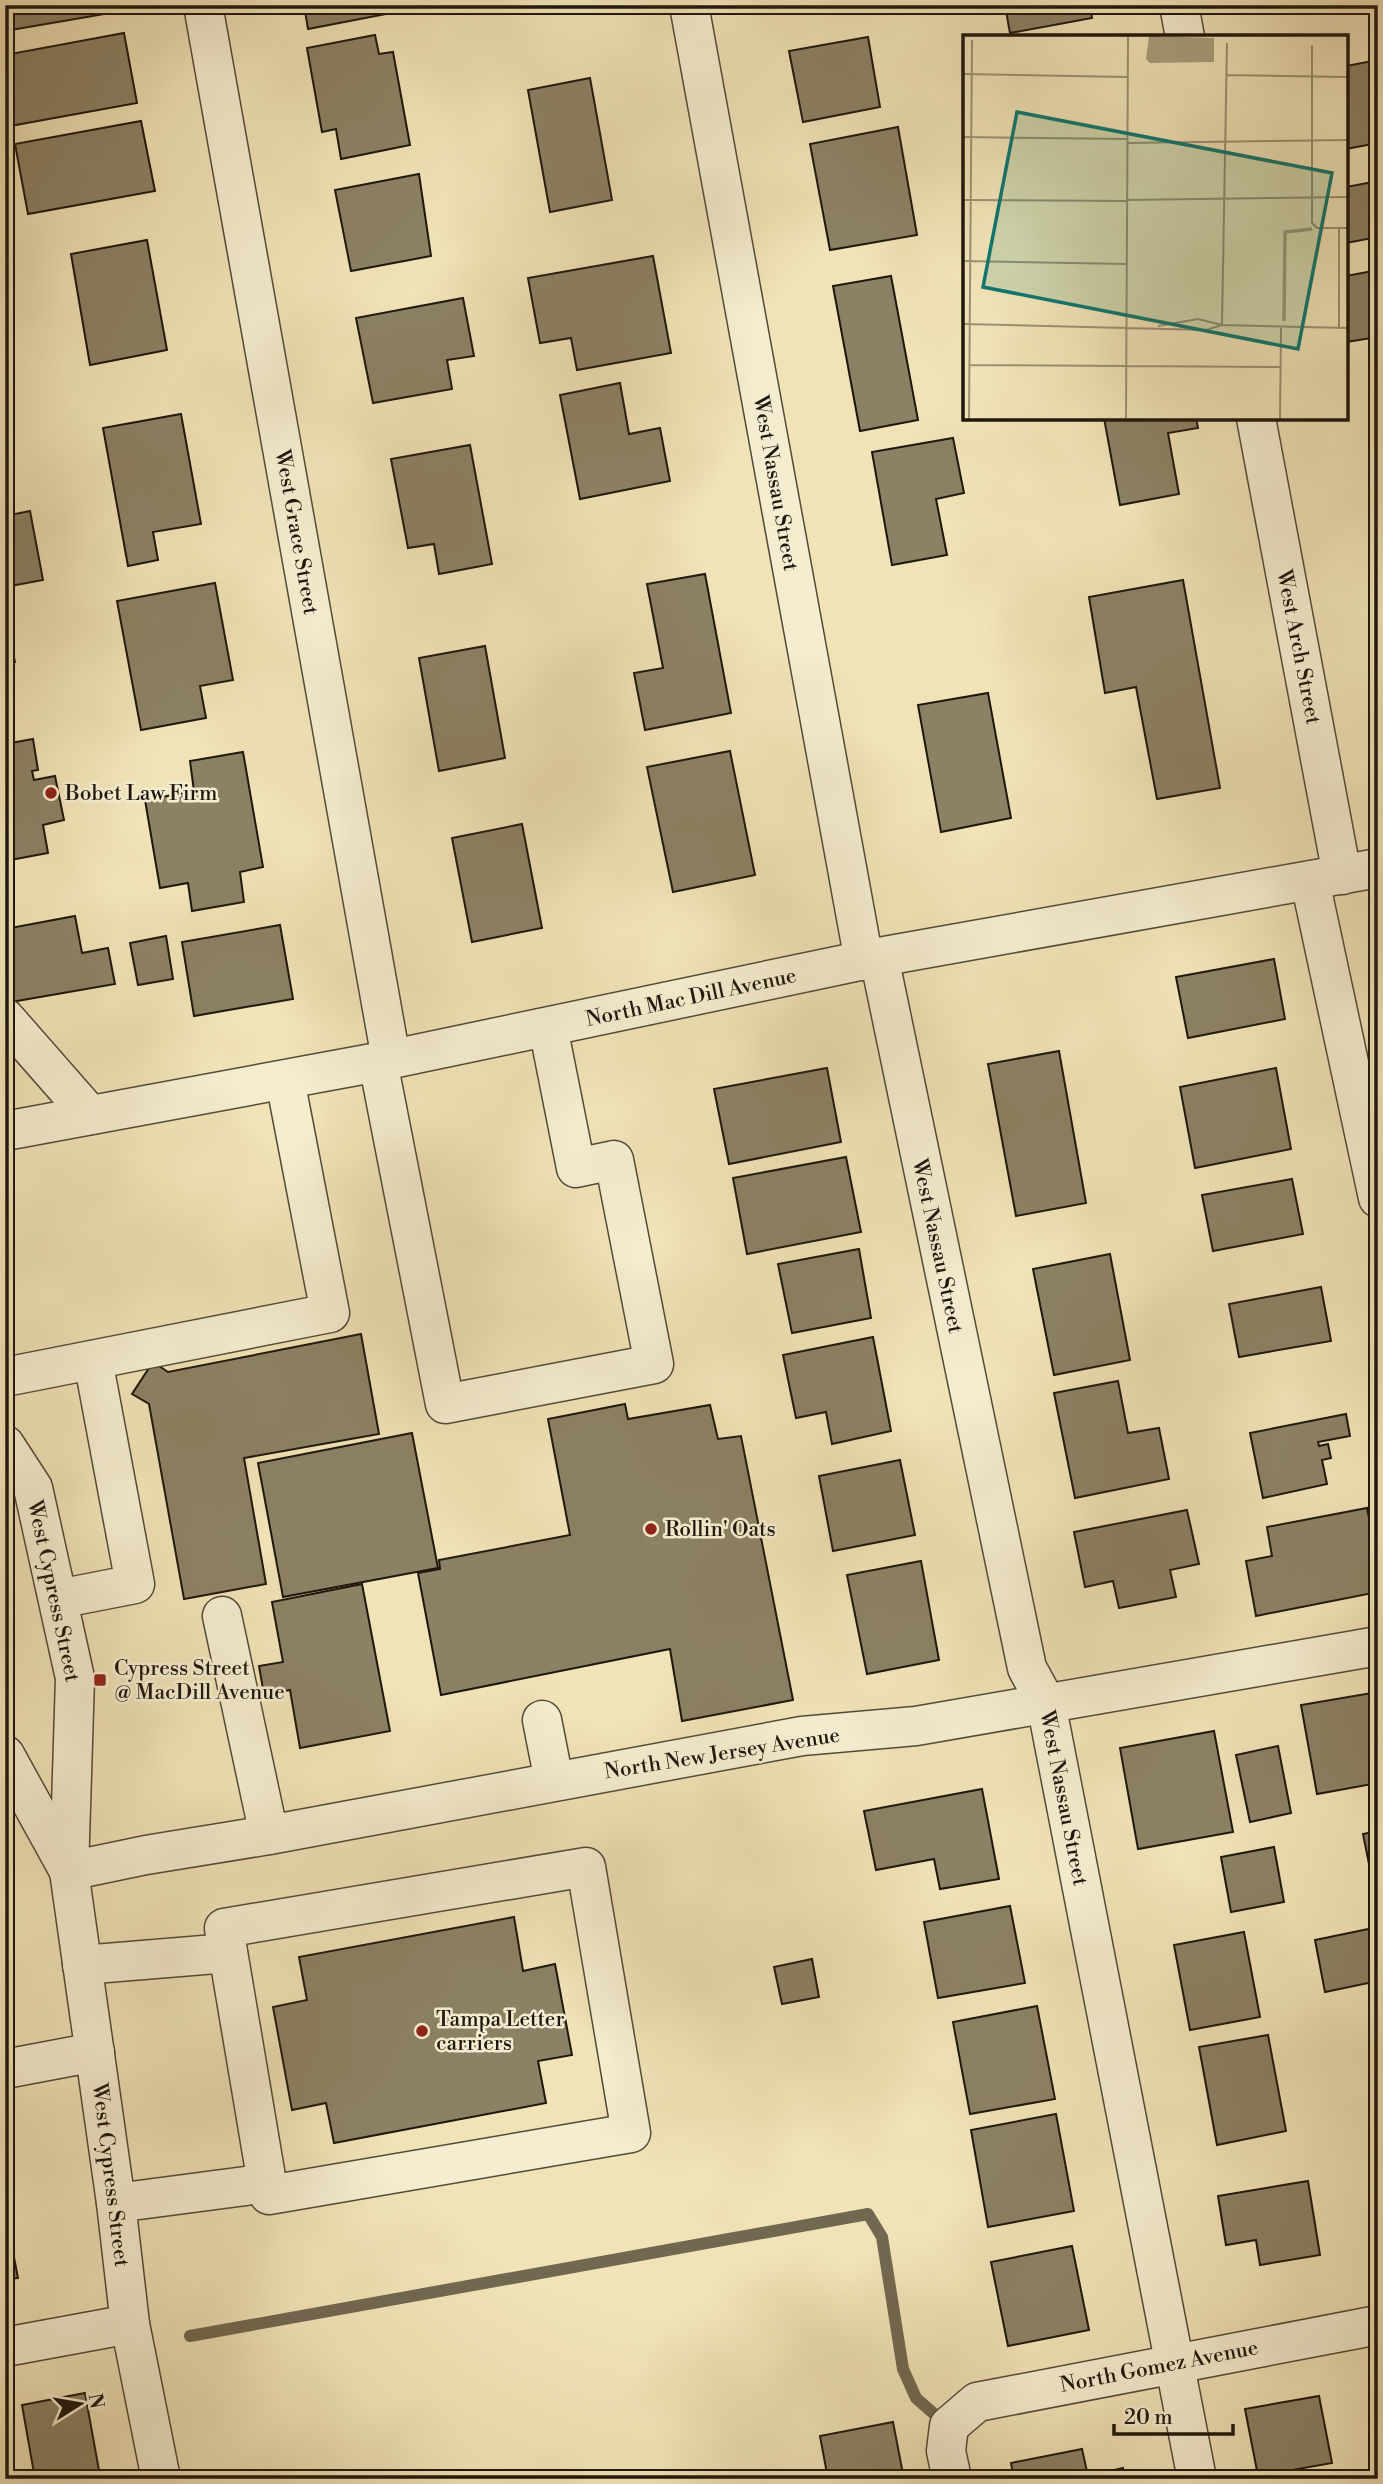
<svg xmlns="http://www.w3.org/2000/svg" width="1383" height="2484" viewBox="0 0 1383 2484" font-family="'Libre Bodoni',serif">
<rect width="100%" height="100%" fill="#f0e3b7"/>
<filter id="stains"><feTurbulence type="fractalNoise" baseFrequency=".00286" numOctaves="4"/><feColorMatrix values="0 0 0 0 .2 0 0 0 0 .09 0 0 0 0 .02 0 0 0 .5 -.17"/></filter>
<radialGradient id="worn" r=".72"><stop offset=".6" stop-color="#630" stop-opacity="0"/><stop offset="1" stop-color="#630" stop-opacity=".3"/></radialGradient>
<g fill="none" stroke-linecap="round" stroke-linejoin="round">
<polyline stroke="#726850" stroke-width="12" points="190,2336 868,2214 882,2237 903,2369 916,2398 933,2413"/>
</g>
<g fill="#8c8165" stroke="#1f170d" stroke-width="2">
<polygon points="5,5 121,5 122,11 5,31"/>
<polygon points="304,5 384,5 386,14 308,29"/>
<polygon points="989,5 1090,5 1092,18 1010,33 1006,11 991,14"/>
<polygon points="124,33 137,103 10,126 5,97 5,55"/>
<polygon points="375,35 379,54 393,52 410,145 341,159 336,129 322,132 307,48"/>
<polygon points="868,37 880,107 803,122 789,51"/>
<polygon points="1378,60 1378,143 1346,149 1346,66"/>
<polygon points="590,78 612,200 550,212 528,90"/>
<polygon points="141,121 155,191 28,214 15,144"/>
<polygon points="898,127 917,235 830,250 810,144"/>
<polygon points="419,174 431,256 351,271 335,190"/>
<polygon points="1378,181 1378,237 1346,243 1346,187"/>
<polygon points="147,240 167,350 90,365 71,254"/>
<polygon points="653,256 671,353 577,370 571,338 540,343 528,278"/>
<polygon points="1378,270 1378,337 1346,342 1346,276"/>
<polygon points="891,276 918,420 860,431 833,286"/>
<polygon points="463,298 474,356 447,360 452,389 373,403 356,318"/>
<polygon points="1378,362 1378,409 1369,363"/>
<polygon points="620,383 629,434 660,428 670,481 580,499 560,395"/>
<polygon points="181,414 201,524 153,532 158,560 128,566 103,428"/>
<polygon points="1104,418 1196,418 1198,428 1168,433 1179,494 1120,505"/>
<polygon points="953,438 964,493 936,499 947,555 892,565 872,452"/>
<polygon points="470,445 492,564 439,574 434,544 408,548 391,459"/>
<polygon points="1378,450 1378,499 1369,452"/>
<polygon points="30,511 43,580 5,587 5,516"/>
<polygon points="705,574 731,713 645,730 634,673 663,668 647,584"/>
<polygon points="1183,580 1220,788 1157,799 1136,687 1105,693 1089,597"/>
<polygon points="215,583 233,680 200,686 206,718 141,730 117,601"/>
<polygon points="5,615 15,662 5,664"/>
<polygon points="485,646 505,758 439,771 419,658"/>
<polygon points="988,693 1011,818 941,832 918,705"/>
<polygon points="33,739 38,770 32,771 34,780 55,776 64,820 43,825 48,853 5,861 5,744"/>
<polygon points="730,751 755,875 673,892 647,767"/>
<polygon points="243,752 263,867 240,872 244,902 192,911 188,883 160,888 145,800 194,791 190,761"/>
<polygon points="522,824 542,928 472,942 452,838"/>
<polygon points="75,916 82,953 108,948 115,984 11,1002 5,973 5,929"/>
<polygon points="280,925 293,999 194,1016 182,942"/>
<polygon points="166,936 173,979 138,985 130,943"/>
<polygon points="1274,959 1285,1019 1188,1038 1176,977"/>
<polygon points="1059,1051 1086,1203 1016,1216 988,1064"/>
<polygon points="827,1068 841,1142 729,1164 714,1089"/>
<polygon points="1276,1068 1291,1149 1195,1168 1180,1087"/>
<polygon points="846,1157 861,1232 747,1254 733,1178"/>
<polygon points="1292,1179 1303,1234 1213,1251 1202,1195"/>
<polygon points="859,1249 871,1318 792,1333 778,1264"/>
<polygon points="1110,1254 1130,1360 1054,1375 1033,1269"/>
<polygon points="1321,1287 1331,1341 1239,1357 1229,1304"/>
<polygon points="361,1334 379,1434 244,1458 266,1584 184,1599 149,1404 132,1394 153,1362 168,1372"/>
<polygon points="873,1337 891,1431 832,1444 826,1412 796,1418 783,1355"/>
<polygon points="1118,1381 1128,1433 1159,1428 1169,1479 1075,1498 1054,1393"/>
<polygon points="625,1404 628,1419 710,1405 718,1439 741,1436 793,1700 682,1721 670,1649 441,1695 418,1573 440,1569 439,1560 570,1535 548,1419"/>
<polygon points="1346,1414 1350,1436 1318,1442 1319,1446 1328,1444 1331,1458 1322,1460 1327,1484 1263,1498 1250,1433"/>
<polygon points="412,1433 438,1568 283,1597 258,1463"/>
<polygon points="900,1460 915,1535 833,1551 819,1476"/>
<polygon points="1367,1508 1378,1561 1378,1592 1256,1616 1246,1561 1272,1556 1267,1527"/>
<polygon points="1187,1510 1199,1564 1170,1570 1176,1597 1119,1608 1113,1581 1085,1587 1074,1532"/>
<polygon points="921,1561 939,1660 867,1674 847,1575"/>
<polygon points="362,1584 390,1731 300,1748 290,1690 264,1695 259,1666 283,1662 272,1602"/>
<polygon points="1378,1692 1378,1783 1317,1794 1301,1705"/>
<polygon points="1214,1731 1233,1832 1138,1849 1120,1748"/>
<polygon points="1278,1746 1291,1813 1250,1822 1236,1755"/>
<polygon points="982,1789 999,1879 940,1889 934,1859 876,1870 864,1811"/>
<polygon points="1378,1831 1378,1868 1370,1869 1363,1834"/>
<polygon points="1274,1847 1284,1902 1231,1912 1221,1857"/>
<polygon points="1010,1906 1025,1983 938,1998 924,1922"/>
<polygon points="514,1917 523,1971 555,1964 572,2055 538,2061 546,2103 334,2143 326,2103 292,2110 273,2007 307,2000 299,1957"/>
<polygon points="1378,1927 1378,1981 1325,1992 1315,1940"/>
<polygon points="1244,1932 1260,2017 1190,2030 1174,1945"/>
<polygon points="812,1959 819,1997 782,2004 774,1967"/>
<polygon points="1037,2006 1055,2099 970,2114 953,2022"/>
<polygon points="1268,2035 1286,2131 1217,2145 1199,2047"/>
<polygon points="1378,2101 1378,2138 1371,2102"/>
<polygon points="1056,2114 1074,2211 988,2227 971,2130"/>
<polygon points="1308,2181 1320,2255 1260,2265 1256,2240 1226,2245 1218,2196"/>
<polygon points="5,2211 18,2278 5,2280"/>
<polygon points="1072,2246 1089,2330 1008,2346 991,2262"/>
<polygon points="85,2393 100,2476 113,2474 114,2479 35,2479 22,2405"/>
<polygon points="1319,2396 1332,2463 1258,2476 1245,2409"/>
<polygon points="893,2422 904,2479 828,2479 820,2436"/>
<polygon points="1082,2449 1088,2476 1123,2468 1125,2479 1014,2479 1011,2463"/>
<polygon points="5,2456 6,2456 11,2479 5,2479"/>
<polygon points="803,2471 805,2479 765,2479"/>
</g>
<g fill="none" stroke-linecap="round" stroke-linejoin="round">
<g stroke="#534a38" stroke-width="41">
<g id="minor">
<polyline points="203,5 391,1059"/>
<polyline points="689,5 864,961"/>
<polyline points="1179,5 1185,37"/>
<polyline points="1256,418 1342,875"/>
<polyline points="1310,881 1378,1198"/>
<polyline points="879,957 1027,1668 1046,1703 1197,2479"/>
<polyline points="5,1018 90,1115"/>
<polyline points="378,1062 445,1404 654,1364 614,1160 576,1168 548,1027"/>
<polyline points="5,1131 378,1062 879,957 1378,868"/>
<polyline points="5,1377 330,1313 285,1080"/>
<polyline points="5,1445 33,1488 75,1678 69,1871 116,2203 130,2324 161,2479"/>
<polyline points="58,1599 135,1584 93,1360"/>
<polyline points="222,1616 269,1835"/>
<polyline points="542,1720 554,1781"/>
<polyline points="5,1755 69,1871"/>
<polygon points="586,1867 631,2133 269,2195 224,1928"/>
<polyline points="69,1871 146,1855 269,1835 802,1736 916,1726 1378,1646"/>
<polyline points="82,1965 228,1953"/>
<polyline points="5,2069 95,2052"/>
<polyline points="116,2203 268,2183"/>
<polyline points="5,2347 130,2324"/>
<polyline points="952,2479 946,2451 949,2426 977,2402 1378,2325"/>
</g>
</g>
<use href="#minor" stroke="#f5edd0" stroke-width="38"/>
</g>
<g fill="#8f2418" stroke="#f5edd0" stroke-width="2.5">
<circle cx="51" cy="793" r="7"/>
<circle cx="651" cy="1529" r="7"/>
<rect x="93" y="1673" width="14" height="14" rx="3.5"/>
<circle cx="422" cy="2031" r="7"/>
</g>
<g text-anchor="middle" stroke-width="5" stroke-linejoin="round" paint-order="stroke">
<g font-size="21" fill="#1f170d" stroke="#f5edd0">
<text transform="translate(776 483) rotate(80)" y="7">West Nassau Street</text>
<text transform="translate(297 532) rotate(80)" y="7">West Grace Street</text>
<text transform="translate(1299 647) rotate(79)" y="7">West Arch Street</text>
<text transform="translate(691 997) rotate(-12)" y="7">North Mac Dill Avenue</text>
<text transform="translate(938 1246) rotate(78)" y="7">West Nassau Street</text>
<text transform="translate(54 1591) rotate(78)" y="7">West Cypress Street</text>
<text transform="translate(722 1753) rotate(-9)" y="7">North New Jersey Avenue</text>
<text transform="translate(1064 1798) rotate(79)" y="7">West Nassau Street</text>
<text transform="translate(111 2175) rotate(83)" y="7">West Cypress Street</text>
<text transform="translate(1159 2366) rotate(-11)" y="7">North Gomez Avenue</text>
</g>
<g font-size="21" fill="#1f170d" stroke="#f5edd0" text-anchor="start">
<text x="65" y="800">Bobet Law Firm</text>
<text x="665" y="1536">Rollin' Oats</text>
<text x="114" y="1675">Cypress Street<tspan x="114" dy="24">@ MacDill Avenue</tspan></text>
<text x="436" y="2026">Tampa Letter<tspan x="436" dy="24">carriers</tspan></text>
</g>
</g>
<g transform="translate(963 35)">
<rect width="385" height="385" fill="#f0e3b7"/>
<path d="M186 1 251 3V27L187 28 183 24Z" fill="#a99e7d"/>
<path fill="none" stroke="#a99e7d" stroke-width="3.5" d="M321 286 322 197 349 194"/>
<path fill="none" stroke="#9c9173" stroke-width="2" d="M349 10V188L354 193H385M0 39 165 42M264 40 385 42M0 102 164 104M164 108 385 105M0 165 163 166M163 165 385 162M376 193V293M0 226 164 229M0 289 243 295 259 290M259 290 264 8M195 291 235 284 259 290 385 293M6 330 318 332M6 384 9 5M163 384 165 1M317 384 318 293"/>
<path fill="#0f766e" fill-opacity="0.15" stroke="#0f766e" stroke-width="3.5" d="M54 77 369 138 335 314 20 252Z"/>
<rect width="385" height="385" fill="none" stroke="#1f170d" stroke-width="3.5"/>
</g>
<rect width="1383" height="2484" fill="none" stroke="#f0e3b7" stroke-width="28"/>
<rect x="7" y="7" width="1369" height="2470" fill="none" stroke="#1f170d" stroke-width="3.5"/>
<rect x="14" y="14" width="1355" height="2456" fill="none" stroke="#1f170d" stroke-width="2"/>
<g transform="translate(80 2404) rotate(79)" stroke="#f5edd0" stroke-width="5" paint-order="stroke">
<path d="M0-5L12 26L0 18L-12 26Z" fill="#1f170d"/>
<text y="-10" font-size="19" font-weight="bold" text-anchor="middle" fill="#1f170d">N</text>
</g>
<path d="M1114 2424v10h119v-10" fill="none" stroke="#1f170d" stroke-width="3.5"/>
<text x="1124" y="2424" font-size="21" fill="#1f170d" stroke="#f5edd0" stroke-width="5" paint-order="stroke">20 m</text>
<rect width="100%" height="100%" filter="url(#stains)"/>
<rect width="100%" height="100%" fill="url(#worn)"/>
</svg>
